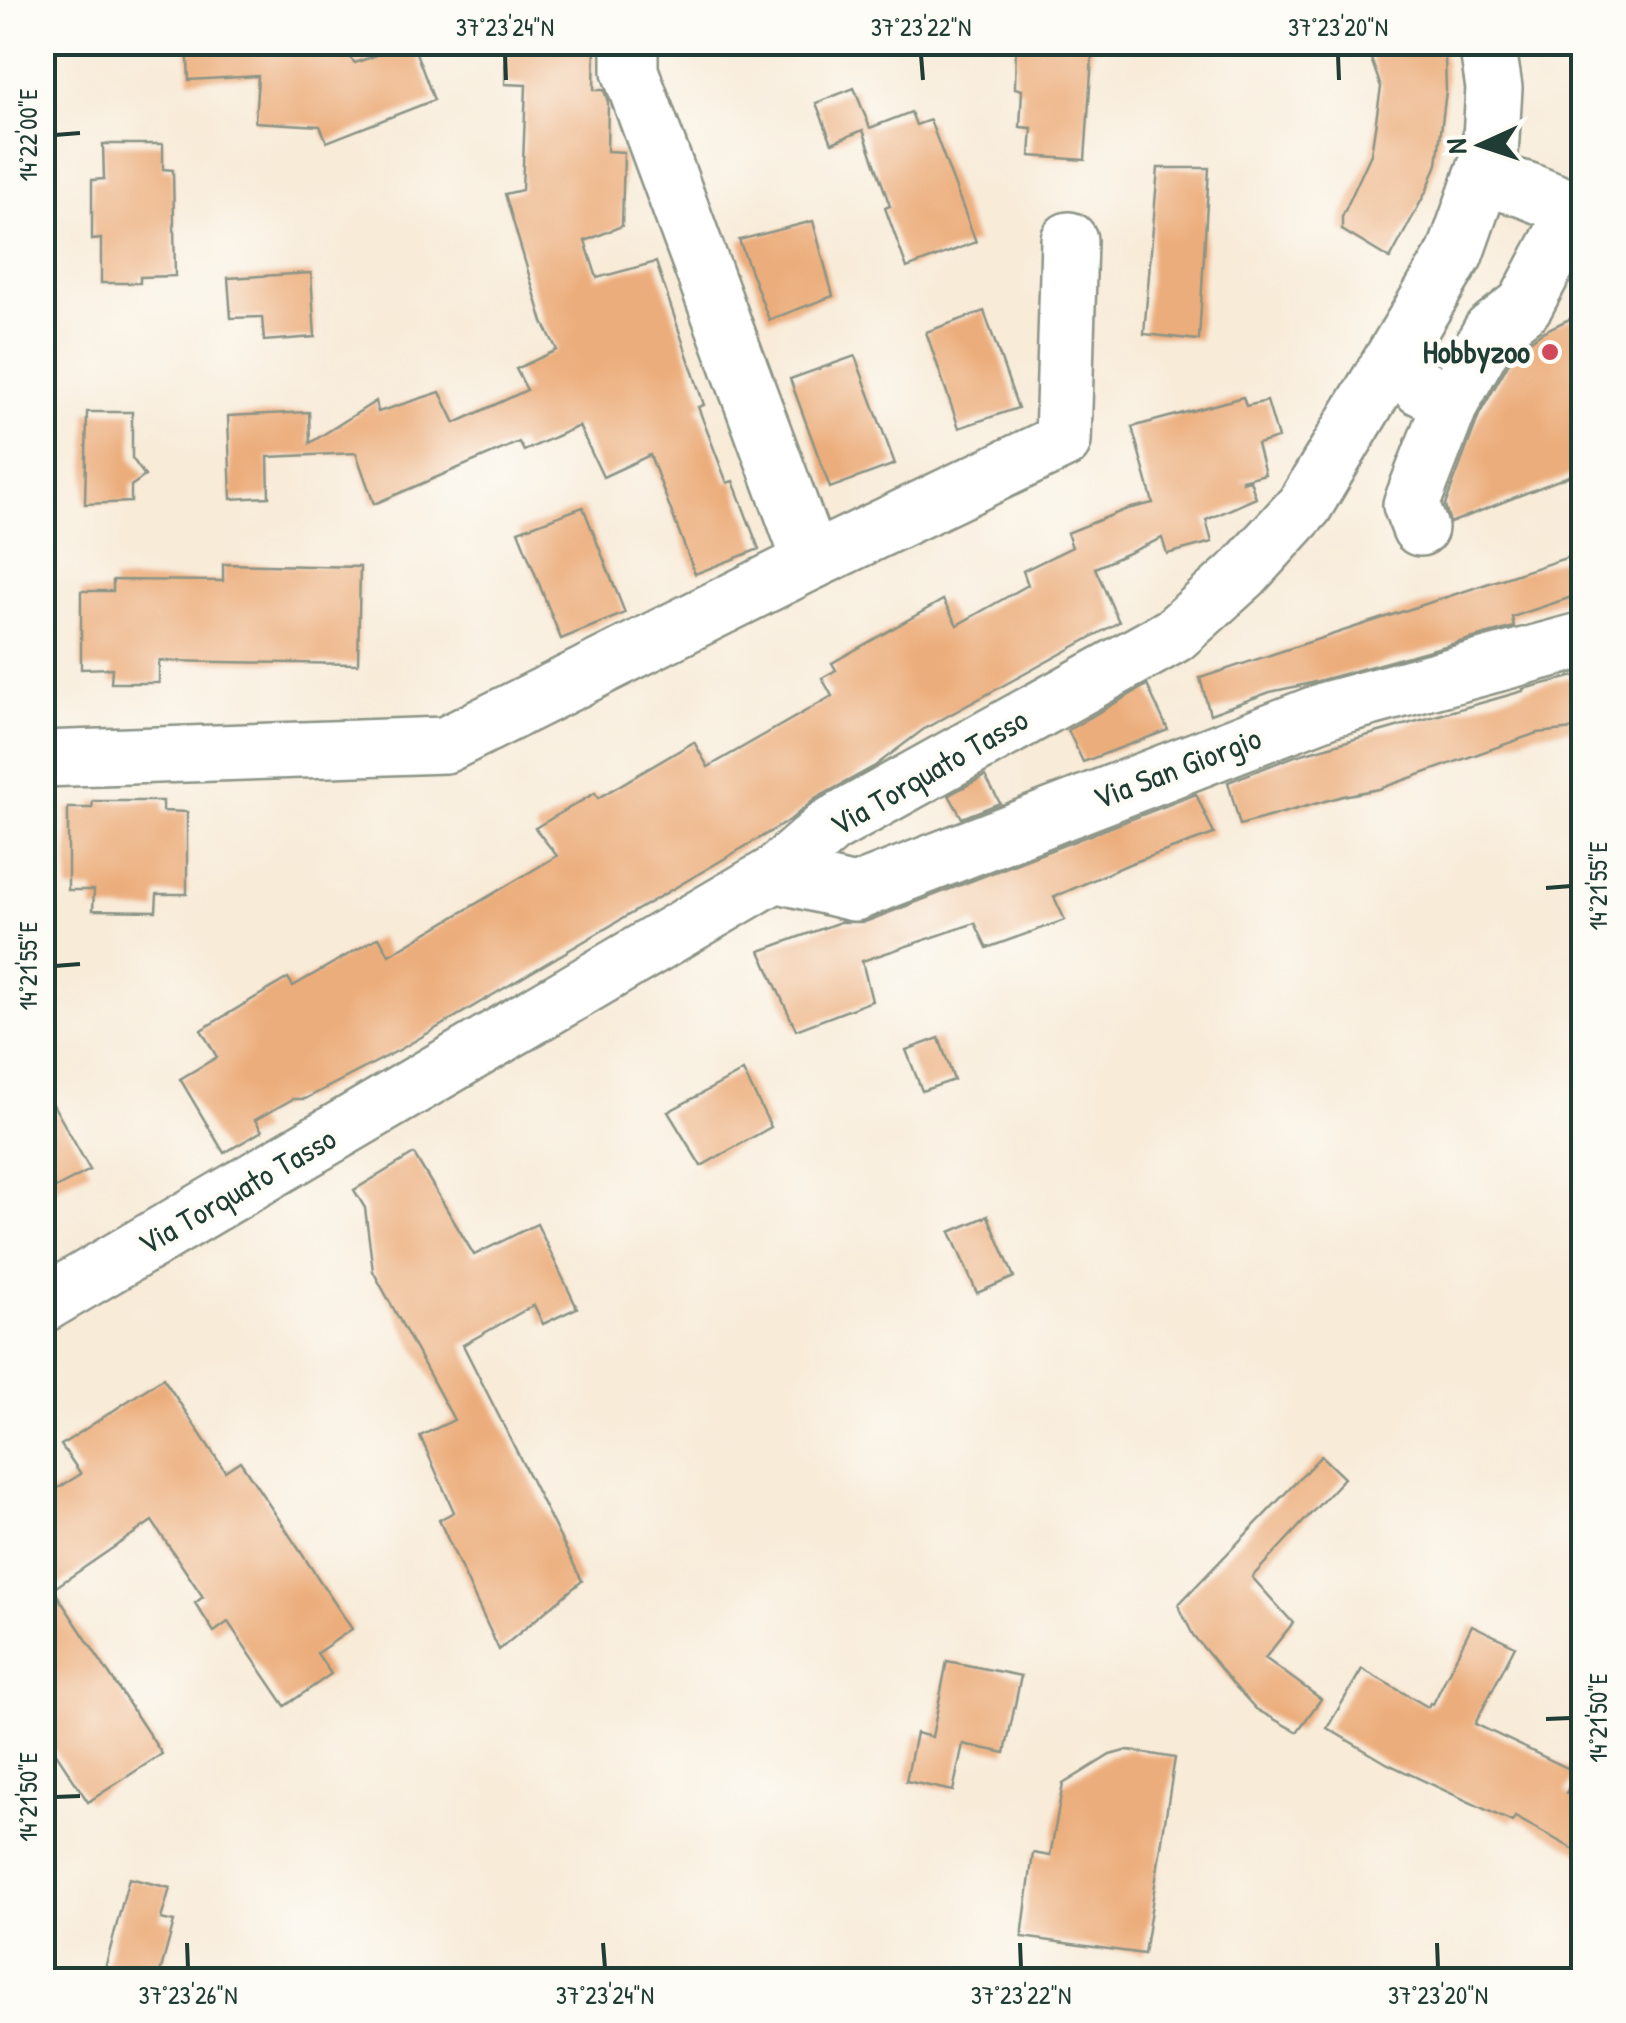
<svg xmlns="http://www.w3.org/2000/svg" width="1626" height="2023" viewBox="0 0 1626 2023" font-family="'Patrick Hand',sans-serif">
<rect width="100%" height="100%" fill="#fdfcf7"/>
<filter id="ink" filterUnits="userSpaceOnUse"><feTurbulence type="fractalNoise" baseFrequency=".01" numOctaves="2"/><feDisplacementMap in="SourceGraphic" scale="20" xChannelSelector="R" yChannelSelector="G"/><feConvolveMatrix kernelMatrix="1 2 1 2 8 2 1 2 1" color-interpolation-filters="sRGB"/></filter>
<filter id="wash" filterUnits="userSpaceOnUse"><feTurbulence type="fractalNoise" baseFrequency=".0048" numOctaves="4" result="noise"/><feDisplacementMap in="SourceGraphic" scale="40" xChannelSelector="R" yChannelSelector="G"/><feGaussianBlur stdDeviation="2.25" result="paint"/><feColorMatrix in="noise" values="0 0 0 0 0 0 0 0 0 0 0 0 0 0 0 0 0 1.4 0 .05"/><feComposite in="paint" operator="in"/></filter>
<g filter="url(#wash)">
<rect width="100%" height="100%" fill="#f8ebd8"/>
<g id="blocks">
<g fill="#ecad7c">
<polygon points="187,42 346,42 346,54 355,63 412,42 434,100 327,142 320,126 255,122 258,76 189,80"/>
<polygon points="506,42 595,42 594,90 604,90 608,102 607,151 624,152 622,226 585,241 597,278 656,262 704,405 698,407 727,483 733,481 759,549 695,574 650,455 603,477 579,426 524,451 519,442 374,504 356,453 268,457 269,497 231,499 228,416 309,412 310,443 376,401 378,412 440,392 455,423 527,390 516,369 557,350 543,322 505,194 522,190 526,85 505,84"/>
<polygon points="1016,42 1093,42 1085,160 1030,156 1032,128 1020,127 1022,90 1015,88"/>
<polygon points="1365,42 1440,42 1445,58 1446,91 1437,164 1427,190 1390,259 1342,230 1342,217 1371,154 1381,87"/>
<polygon points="854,88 870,128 911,112 916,125 930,120 976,242 907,268 885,208 890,206 863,130 832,143 816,103"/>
<polygon points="103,144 163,144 163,169 173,170 175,276 140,277 140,283 101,283 101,239 92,240 92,180 104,179"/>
<polygon points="1158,168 1209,168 1199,340 1144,334"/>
<polygon points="813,221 833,296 769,320 739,240"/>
<polygon points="311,273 315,337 264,341 262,317 231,318 228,278"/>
<polygon points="984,311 1018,408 959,428 926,332"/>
<polygon points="1584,312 1584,470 1450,523 1445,505 1479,415 1515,352 1542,332"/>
<polygon points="855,356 895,464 830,488 790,379"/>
<polygon points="1243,397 1246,406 1267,401 1278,438 1257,444 1265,474 1242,480 1242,482 1250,480 1256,498 1206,520 1212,542 1167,554 1162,538 1095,568 1119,622 924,729 875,766 815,799 790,820 401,1049 305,1099 293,1099 255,1120 262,1131 224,1153 180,1079 217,1057 201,1030 288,978 293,986 379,937 389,955 557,856 535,828 595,793 598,798 694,742 708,767 832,696 822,678 836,670 832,663 943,600 957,625 1028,585 1023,571 1072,547 1067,533 1127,509 1153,503 1132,427"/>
<polygon points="87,412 132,412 132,458 145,476 131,486 131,502 85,504"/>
<polygon points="583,507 625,613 561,639 518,531"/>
<polygon points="1584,552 1584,593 1512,617 1514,627 1307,684 1270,692 1210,714 1200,678"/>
<polygon points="223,564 360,567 358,664 159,661 159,683 111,683 112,668 81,669 81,591 113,591 113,580 223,581"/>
<polygon points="1583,674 1583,728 1537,733 1379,789 1343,796 1240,825 1228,782 1295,756 1523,691 1523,689"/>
<polygon points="1147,685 1168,730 1083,762 1068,730"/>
<polygon points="985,776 1000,803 962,818 949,795"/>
<polygon points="1196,794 1214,834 1129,864 1054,897 1065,920 987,948 975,923 862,961 872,1001 796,1030 760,951 840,922 865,922"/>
<polygon points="93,801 163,801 163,811 187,812 187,894 157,894 156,911 93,910 94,890 68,890 68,808 92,808"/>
<polygon points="939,1038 954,1080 922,1091 906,1050"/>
<polygon points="743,1071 771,1127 701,1166 668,1112"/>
<polygon points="42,1085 90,1170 42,1195"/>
<polygon points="414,1154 474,1255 537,1224 577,1308 543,1324 534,1305 463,1345 582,1581 499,1650 439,1520 454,1512 420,1436 454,1420 373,1271 365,1208 354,1190"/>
<polygon points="988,1216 1014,1277 977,1293 950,1232"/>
<polygon points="163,1378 225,1471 240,1461 352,1629 317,1653 331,1674 285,1706 228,1622 214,1632 195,1603 203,1597 152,1521 53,1589 162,1754 88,1802 42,1732 42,1498 81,1474 61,1445"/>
<polygon points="1321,1456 1344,1478 1252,1577 1293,1623 1265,1658 1321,1699 1297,1732 1256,1709 1233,1684 1193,1635 1178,1605"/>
<polygon points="1472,1625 1515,1646 1475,1724 1576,1772 1566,1793 1584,1803 1584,1855 1515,1817 1512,1822 1388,1764 1327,1728 1362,1669 1428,1707 1430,1703 1433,1704"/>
<polygon points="947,1661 1021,1676 1005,1753 963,1744 953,1791 906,1781 916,1733 932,1737"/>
<polygon points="1128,1750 1175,1758 1144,1954 1022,1937 1033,1853 1050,1856 1063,1784 1110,1755"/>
<polygon points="129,1878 170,1888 161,1919 174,1922 158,1980 102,1980"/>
</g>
</g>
</g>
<g filter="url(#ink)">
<use href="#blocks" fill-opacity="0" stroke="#8c9486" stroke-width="2.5"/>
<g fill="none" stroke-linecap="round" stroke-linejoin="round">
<g stroke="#8c9486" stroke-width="60">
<g id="minor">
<polyline points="1451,402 1491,331 1525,305 1570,220 1568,207 1526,190 1482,177"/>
<polyline points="1420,528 1411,505 1451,402 1420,387"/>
<polyline points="811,562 1063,441 1069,240"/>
<polyline points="42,759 445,745 811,562 630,71 630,42"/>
<polyline points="775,874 854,893 1329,709 1584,640"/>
<polyline points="42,1305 775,874 830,826 1174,635 1243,573 1305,505 1455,254 1490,155 1494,88 1487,42"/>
</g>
</g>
<use href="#minor" stroke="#fff" stroke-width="55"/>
</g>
</g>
<path fill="none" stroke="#1f3d34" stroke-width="4" d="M505 55 506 80M921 55 923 80M1338 55 1339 80M55 135 80 133M1546 888 1571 886M55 966 80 964M1546 1719 1571 1718M55 1797 80 1796M187 1943 188 1968M603 1943 605 1968M1020 1943 1021 1968M1437 1943 1438 1968"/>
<circle fill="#d1495b" stroke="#fdfcf7" stroke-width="4" cx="1550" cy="352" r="10"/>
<g text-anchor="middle" stroke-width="9" stroke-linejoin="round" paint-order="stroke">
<g font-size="32" font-weight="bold" fill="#1f3d34" stroke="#fdfcf7" text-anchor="end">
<text x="1530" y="363">Hobbyzoo</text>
</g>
<g font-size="32" fill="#1f3d34" stroke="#fdfcf7">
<text transform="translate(1177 768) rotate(-21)" y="11">Via San Giorgio</text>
<text transform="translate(929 772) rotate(-30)" y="11">Via Torquato Tasso</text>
<text transform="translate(237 1191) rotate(-30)" y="11">Via Torquato Tasso</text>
</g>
</g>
<rect width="1626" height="2023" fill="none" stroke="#fdfcf7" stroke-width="110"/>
<g transform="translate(1481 145) rotate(267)" stroke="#fdfcf7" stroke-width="8" paint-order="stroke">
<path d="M0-8L18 38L0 25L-18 38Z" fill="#1f3d34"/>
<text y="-15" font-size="28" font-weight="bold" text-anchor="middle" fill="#1f3d34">N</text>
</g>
<rect x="55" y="55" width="1516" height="1913" fill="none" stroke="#1f3d34" stroke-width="4"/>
<g font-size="25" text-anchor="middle" fill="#1f3d34">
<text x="505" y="36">37°23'24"N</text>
<text x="921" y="36">37°23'22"N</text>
<text x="1338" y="36">37°23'20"N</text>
<text transform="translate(28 135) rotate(-90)" y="9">14°22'00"E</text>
<text transform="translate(1598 886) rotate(-90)" y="9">14°21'55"E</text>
<text transform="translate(28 966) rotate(-90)" y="9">14°21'55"E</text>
<text transform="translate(1598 1718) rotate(-90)" y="9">14°21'50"E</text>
<text transform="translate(28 1797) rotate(-90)" y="9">14°21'50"E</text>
<text x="188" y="2004">37°23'26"N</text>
<text x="605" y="2004">37°23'24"N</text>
<text x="1021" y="2004">37°23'22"N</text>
<text x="1438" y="2004">37°23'20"N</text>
</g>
</svg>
